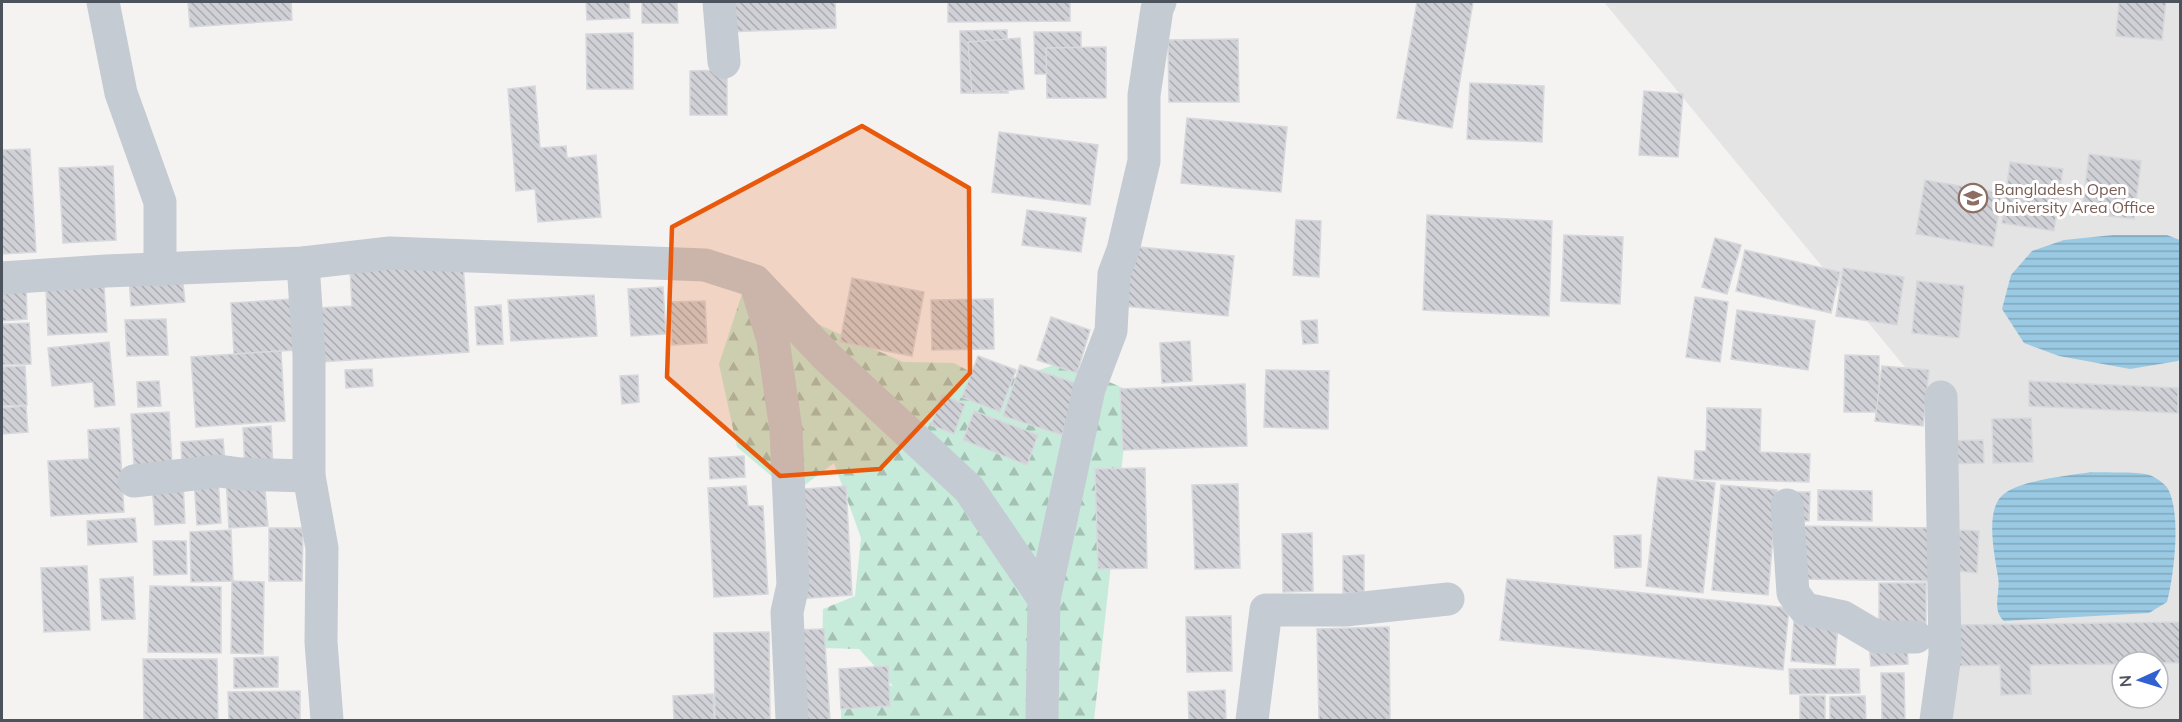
<svg xmlns="http://www.w3.org/2000/svg" width="2182" height="722" viewBox="0 0 2182 722" font-family="Mulish,sans-serif">
<defs>
<pattern id="forest-firs" width="22" height="20" patternUnits="userSpaceOnUse" patternTransform="scale(1.5)"><rect width="22" height="20" fill="#c7ebda"/><path d="M5 1l3.5 6h-7zM16 11l3.5 6h-7z" fill="#a4c1b4"/></pattern>
<pattern id="water-rules" width="6" height="5" patternUnits="userSpaceOnUse" patternTransform="scale(1.5)"><rect width="6" height="5" fill="#9acae3"/><path d="M0 2.5h6" fill="none" stroke="#80a7bb"/></pattern>
<pattern id="building-back-hatch" width="6" height="6" patternUnits="userSpaceOnUse" patternTransform="scale(1.5)"><rect width="6" height="6" fill="#d0d1d6"/><path d="M-1 5l2 2M0 0l6 6M5-1l2 2" fill="none" stroke="#abacb1"/></pattern>
</defs>
<rect width="100%" height="100%" fill="#f4f3f2"/>
<path fill="#e5e4e4" fill-rule="evenodd" d="M1604 2H2180V720H1931L1928 395ZM2122 662H2158V698H2122Z"/>
<polygon fill="url(#forest-firs)" points="743,291 903,362 954,363 994,385 1063,362 1130,391 1094,720 841,720 841,709 863,682 893,686 859,649 822,648 823,609 855,596 861,538 834,463 793,494 737,447 719,364"/>
<g fill="url(#water-rules)">
<polygon points="2113,235 2167,235 2180,240 2180,358 2178,361 2130,369 2059,356 2024,343 2002,309 2011,275 2032,251 2064,240"/>
<path d="M2091 472C2103 473 2143 471 2152 476 2158 479 2167 485 2169 491 2181 516 2174 576 2167 602L2149 613 2004 621C1991 609 2001 592 1998 577 1995 557 1986 518 1999 499 2013 480 2068 476 2091 472Z"/>
</g>
<g fill="url(#building-back-hatch)" stroke="#d7d8dc" stroke-width="1.5">
<polygon points="188,2 291,2 292,20 190,27"/>
<polygon points="586,2 629,2 630,18 587,20"/>
<polygon points="642,2 677,2 678,23 642,23"/>
<polygon points="724,2 835,2 836,28 725,32"/>
<polygon points="948,2 1070,2 1070,21 948,22"/>
<polygon points="1417,2 1473,2 1452,128 1397,118"/>
<polygon points="2119,2 2166,2 2162,40 2116,36"/>
<polygon points="1007,30 1008,93 961,93 960,31"/>
<polygon points="1034,32 1081,32 1081,74 1035,74"/>
<polygon points="633,33 633,89 587,89 586,34"/>
<polygon points="1020,38 1024,89 972,93 968,42"/>
<polygon points="1238,39 1239,102 1169,102 1168,40"/>
<polygon points="1106,47 1106,98 1047,98 1046,48"/>
<polygon points="727,70 727,115 690,115 690,71"/>
<polygon points="1470,83 1544,86 1542,142 1467,139"/>
<polygon points="535,86 540,148 566,146 567,158 596,155 601,217 538,222 535,189 516,191 508,89"/>
<polygon points="1644,91 1683,94 1678,157 1639,155"/>
<polygon points="1187,118 1287,127 1281,192 1181,183"/>
<polygon points="999,132 1098,145 1090,205 992,192"/>
<polygon points="30,149 36,252 2,254 2,150"/>
<polygon points="2089,154 2141,161 2134,219 2082,213"/>
<polygon points="2010,162 2063,169 2054,231 2002,223"/>
<polygon points="113,166 116,240 63,243 59,168"/>
<polygon points="1925,180 2002,193 1993,247 1916,234"/>
<polygon points="1027,210 1086,218 1081,252 1022,245"/>
<polygon points="1427,215 1552,221 1549,316 1423,310"/>
<polygon points="1296,220 1321,221 1319,277 1293,275"/>
<polygon points="1564,235 1623,237 1620,304 1561,301"/>
<polygon points="1715,238 1741,245 1727,294 1702,287"/>
<polygon points="1128,246 1234,256 1228,316 1123,306"/>
<polygon points="1745,250 1840,272 1831,313 1736,291"/>
<polygon points="463,263 469,352 321,362 318,308 352,306 350,269"/>
<polygon points="1843,268 1904,277 1897,325 1836,316"/>
<polygon points="182,274 185,302 131,306 129,278"/>
<polygon points="852,278 924,292 912,356 840,342"/>
<polygon points="1917,281 1964,286 1959,338 1912,333"/>
<polygon points="26,283 27,319 2,321 2,285"/>
<polygon points="104,286 107,332 48,335 46,290"/>
<polygon points="663,287 666,334 631,336 628,289"/>
<polygon points="594,295 597,336 511,341 508,300"/>
<polygon points="1695,297 1728,302 1720,362 1686,357"/>
<polygon points="293,299 296,350 234,354 231,303"/>
<polygon points="993,299 994,349 932,350 931,300"/>
<polygon points="705,301 707,343 672,345 670,302"/>
<polygon points="501,305 503,344 477,345 475,307"/>
<polygon points="1737,310 1815,321 1808,370 1731,359"/>
<polygon points="1051,317 1090,330 1077,373 1037,360"/>
<polygon points="166,319 168,355 127,356 125,320"/>
<polygon points="1317,320 1318,343 1303,344 1301,321"/>
<polygon points="29,323 31,364 2,365 2,324"/>
<polygon points="1190,341 1192,381 1162,383 1160,343"/>
<polygon points="109,342 115,405 95,407 93,382 52,386 48,348"/>
<polygon points="281,351 285,421 196,427 191,357"/>
<polygon points="1845,355 1879,356 1879,412 1844,412"/>
<polygon points="978,356 1016,370 1000,412 962,397"/>
<polygon points="1020,365 1079,384 1062,435 1003,416"/>
<polygon points="25,366 27,405 2,406 2,367"/>
<polygon points="1882,366 1929,370 1923,426 1875,421"/>
<polygon points="372,369 373,386 346,388 345,370"/>
<polygon points="1266,370 1329,371 1328,429 1264,427"/>
<polygon points="638,375 639,402 622,404 620,376"/>
<polygon points="159,381 161,406 138,407 137,382"/>
<polygon points="2029,381 2178,388 2178,413 2029,406"/>
<polygon points="1245,384 1247,446 1123,450 1120,389"/>
<polygon points="942,395 965,404 954,434 931,425"/>
<polygon points="26,406 28,432 2,434 2,408"/>
<polygon points="1707,408 1761,409 1760,452 1810,454 1809,482 1694,479 1695,451 1706,451"/>
<polygon points="974,411 1038,435 1027,465 963,440"/>
<polygon points="169,412 172,464 134,466 131,414"/>
<polygon points="2031,418 2033,462 1993,463 1992,419"/>
<polygon points="271,426 273,470 245,471 243,428"/>
<polygon points="119,428 124,512 51,516 48,461 89,459 88,430"/>
<polygon points="223,439 225,462 182,464 181,442"/>
<polygon points="1983,440 1984,463 1948,464 1947,441"/>
<polygon points="744,456 745,477 710,479 709,458"/>
<polygon points="1145,468 1147,568 1098,569 1095,469"/>
<polygon points="264,477 268,526 229,528 226,479"/>
<polygon points="1658,477 1715,483 1703,593 1646,586"/>
<polygon points="218,478 221,523 197,525 194,479"/>
<polygon points="183,482 185,523 155,525 152,484"/>
<polygon points="1238,484 1240,568 1195,569 1192,485"/>
<polygon points="1721,485 1777,490 1768,595 1712,590"/>
<polygon points="746,486 748,506 763,506 768,594 714,597 708,488"/>
<polygon points="846,486 852,595 797,599 791,490"/>
<polygon points="1818,490 1872,491 1872,521 1818,520"/>
<polygon points="1793,492 1810,492 1809,521 1792,521"/>
<polygon points="135,518 137,542 88,545 87,521"/>
<polygon points="1798,526 1931,528 1930,581 1798,579"/>
<polygon points="269,528 303,528 302,581 269,581"/>
<polygon points="231,530 233,581 191,582 190,532"/>
<polygon points="1959,530 1979,531 1977,573 1957,571"/>
<polygon points="1312,533 1313,591 1283,592 1282,534"/>
<polygon points="1641,535 1641,567 1615,568 1614,536"/>
<polygon points="153,541 186,541 187,574 154,575"/>
<polygon points="1364,555 1364,593 1343,593 1343,556"/>
<polygon points="87,566 90,630 44,632 41,568"/>
<polygon points="133,577 135,619 102,620 100,579"/>
<polygon points="1507,579 1789,608 1783,670 1500,640"/>
<polygon points="232,581 264,582 263,654 231,653"/>
<polygon points="1879,583 1926,583 1926,631 1879,630"/>
<polygon points="150,586 221,587 221,653 148,652"/>
<polygon points="1231,616 1232,671 1187,672 1186,617"/>
<polygon points="1794,621 1838,624 1835,665 1791,661"/>
<polygon points="2180,622 2180,663 2122,662 2122,664 2030,665 2031,694 2001,695 2000,665 1957,666 1956,625"/>
<polygon points="1389,627 1390,720 1319,720 1317,629"/>
<polygon points="824,629 830,720 797,720 791,630"/>
<polygon points="769,632 770,720 715,720 714,633"/>
<polygon points="1907,641 1908,664 1871,666 1869,643"/>
<polygon points="278,657 278,687 234,688 234,658"/>
<polygon points="143,659 217,659 218,720 144,720"/>
<polygon points="888,666 890,706 841,709 839,669"/>
<polygon points="1789,669 1859,669 1860,693 1790,694"/>
<polygon points="1881,673 1904,673 1905,720 1882,720"/>
<polygon points="1225,690 1226,720 1189,720 1188,692"/>
<polygon points="300,691 300,720 229,720 228,692"/>
<polygon points="713,694 714,720 674,720 673,696"/>
<rect x="1800" y="696" width="25" height="24"/>
<polygon points="1865,696 1866,720 1830,720 1830,697"/>
</g>
<g fill="none" stroke-linecap="round" stroke-linejoin="round">
<g stroke="#c5cbd2" stroke-width="33">
<polyline points="103,2 121,93 160,202 160,270"/>
<polyline points="719,2 724,62"/>
<polyline points="303,263 309,355 309,476 322,548 321,642 327,720"/>
<polyline points="2,278 106,271 303,263 390,253 705,265 755,281 827,357 969,489 1044,599"/>
<polyline points="757,288 773,340 786,430 793,585 787,612 792,720"/>
<polyline points="134,481 219,471 241,474 309,476"/>
<polyline points="1787,505 1793,593 1805,609 1843,617 1877,637 1916,637"/>
<polyline points="1042,720 1044,599 1089,389 1111,331 1114,274 1123,250 1144,161 1144,95 1157,9 1160,2"/>
<polyline points="1252,720 1266,610 1345,610 1448,599"/>
<polyline points="1936,720 1945,655 1941,397"/>
</g>
</g>
<path fill="#e8590c" fill-opacity="0.2" stroke="#e8590c" stroke-width="4.5" stroke-linejoin="round" d="M862 126 969 188 970 373 880 469 780 476 667 377 672 227Z"/>
<defs>
<g id="university-ring" transform="scale(1.5)"><circle r="9.5" fill="#fff" stroke="#8d6e63" stroke-width="1.5"/><path d="M0-5L7-2L0 1L-7-2ZM-4 1L0 2.5L4 1V4Q0 6-4 4Z" fill="#8d6e63"/></g>
</defs>
<g fill-rule="evenodd">
<use href="#university-ring" x="1973" y="198"/>
</g>
<g text-anchor="middle" stroke-width="6" stroke-linejoin="round" paint-order="stroke">
<g font-size="16" fill="#785e54" stroke="#fff" text-anchor="start">
<text x="1994" y="195">Bangladesh Open<tspan x="1994" dy="18">University Area Office</tspan></text>
</g>
</g>
<rect width="2182" height="722" fill="none" stroke="#4c535d" stroke-width="6"/>
<g transform="translate(2140 680) rotate(266)"><circle r="28" fill="#ffffff" stroke="#b7babe" stroke-width="1.5"/>
<path d="M0-4.5L10 22L0 15L-10 22Z" fill="#3161d0"/>
<text y="-9" font-size="16" font-weight="bold" text-anchor="middle" fill="#4c535d">N</text>
</g>
</svg>
